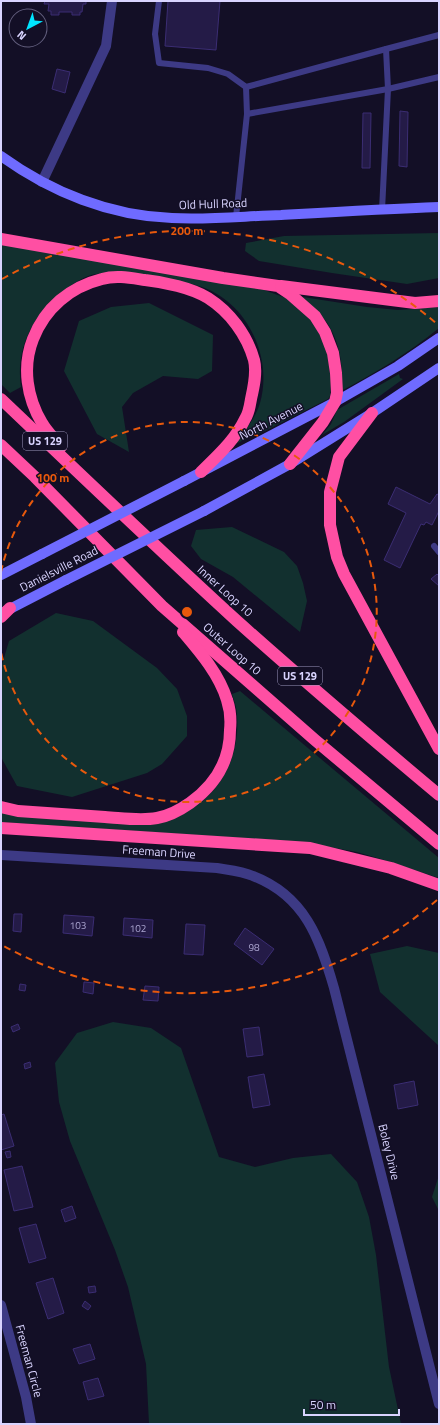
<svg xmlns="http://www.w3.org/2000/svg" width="440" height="1425" viewBox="0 0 440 1425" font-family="'Titillium Web',sans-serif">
<rect width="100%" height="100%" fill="#130f26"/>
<g fill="#12302f">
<polygon points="439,233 439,278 407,284 332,273 259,261 245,251 246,243 284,236"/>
<path d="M1 244 264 290 286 298 312 321 327 348 331 382 330 396 328 399 267 430 235 444C245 431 255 419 260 403 273 358 248 303 202 287 185 281 166 281 148 279 130 276 109 271 91 275 82 278 72 284 65 290 34 312 15 348 21 387L10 393 1 384Z"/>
<path d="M303 297 367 307 398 310 439 307V328C407 354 377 372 341 391 344 367 340 340 325 320 319 312 311 305 303 298Z"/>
<polygon points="149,303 213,335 212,371 198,379 163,376 133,393 122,407 129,452 97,434 64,371 79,321 111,307"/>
<polygon points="399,374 400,378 403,379 344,422 322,435 331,424 337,410"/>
<polygon points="232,527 284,552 297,566 303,583 307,601 300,632 233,577 201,559 191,546 196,530"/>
<polygon points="56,613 93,621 157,668 177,689 187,716 187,736 162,764 147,773 72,797 17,786 1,757 1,668 9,641"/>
<path d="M240 691 439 858V878L384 860 357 852 302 842 1 822V812L169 820C177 817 185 814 191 809 224 789 240 753 237 715 237 708 234 701 232 694Z"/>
<polygon points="407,946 439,953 439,1046 380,992 370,954"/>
<polygon points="113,1022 151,1028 181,1048 219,1157 255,1167 293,1158 331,1154 357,1182 369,1217 376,1255 389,1367 401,1424 149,1424 146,1364 128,1287 115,1250 70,1141 59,1102 55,1063 77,1033"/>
<polygon points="439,1175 439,1211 432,1197"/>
</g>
<g fill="#241b47" stroke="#3b2d73">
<polygon points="45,1 86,1 86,4 83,4 82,12 80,12 80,15 72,15 72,12 59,12 59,15 51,15 51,11 48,11 49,4 44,4"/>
<polygon points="168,1 220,1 216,50 165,46"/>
<polygon points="57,69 70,72 65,93 52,89"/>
<polygon points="400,111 408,112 407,167 399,166"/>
<polygon points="363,113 371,113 370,168 362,168"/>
<polygon points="396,487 430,504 437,494 439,495 439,511 432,525 426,522 424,525 421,524 400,568 384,560 406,513 388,504"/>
<polygon points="437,574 439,576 439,586 431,579"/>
<polygon points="14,914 22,914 21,932 13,931"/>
<polygon points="64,915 94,917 92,936 63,933"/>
<polygon points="124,918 153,920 152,938 123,935"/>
<polygon points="186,924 205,925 203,955 184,954"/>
<polygon points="245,928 274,949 262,965 234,944"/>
<polygon points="84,982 94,983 93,994 83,992"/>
<polygon points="20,984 26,985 25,991 19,990"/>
<polygon points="145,986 159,987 158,1001 143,1000"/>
<polygon points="18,1024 20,1029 13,1032 11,1027"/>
<polygon points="259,1027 263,1055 247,1057 243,1029"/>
<polygon points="30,1062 31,1067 25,1069 24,1064"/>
<polygon points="264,1074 270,1105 253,1108 248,1077"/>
<polygon points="414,1081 418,1105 398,1109 394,1085"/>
<polygon points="4,1114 14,1146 1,1150 1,1115"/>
<polygon points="10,1151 11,1157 7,1158 5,1152"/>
<polygon points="22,1166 33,1207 14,1211 4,1170"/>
<polygon points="72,1206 76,1218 65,1222 61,1210"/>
<polygon points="36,1224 46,1258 29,1263 19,1228"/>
<polygon points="53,1278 64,1313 48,1319 36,1283"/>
<polygon points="95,1286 96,1292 89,1293 88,1287"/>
<polygon points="85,1301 91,1306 88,1310 82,1306"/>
<polygon points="90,1344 95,1359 79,1364 73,1349"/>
<polygon points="98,1378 104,1396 88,1400 83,1382"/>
</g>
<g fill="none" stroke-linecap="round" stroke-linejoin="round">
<g stroke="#3d3a85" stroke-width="6">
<polyline points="159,1 155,34 159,63 208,68 228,74 246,87 386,49"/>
<polyline points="247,114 388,89 386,49 439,35"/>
<polyline points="382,210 388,89 439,77"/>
<polyline points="236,217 247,114 246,87"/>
<polyline points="434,546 439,552"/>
</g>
<g stroke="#3d3a85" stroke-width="10">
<polyline points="42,182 106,46 112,1"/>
<polyline points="1,1305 26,1397 31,1424"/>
</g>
<path stroke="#3d3a85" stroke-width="10" d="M1 855 217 868C229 870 242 871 253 876 305 896 320 939 334 988L439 1404"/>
<g stroke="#6f6bff" stroke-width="10">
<path d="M1 156C51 192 110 216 172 218 209 220 245 216 281 215 334 212 386 209 439 207"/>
<polyline points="184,481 335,402 398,366 439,338"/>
<polyline points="204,511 290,464 372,413 439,368"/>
<polyline points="1,575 42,554"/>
<polyline points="4,612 66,580"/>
</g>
<g stroke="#ff4fa3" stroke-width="12">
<polyline points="1,239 223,278 278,286 290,294 315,316 325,332 333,353 336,373 337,393 335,402 323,422 290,464"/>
<polyline points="281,286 415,303 439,301"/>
<path d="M1 399C79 473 157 548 237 621 303 680 371 738 439 795"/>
<polyline points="372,413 339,457 330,492 330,525 337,557 344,574 439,749"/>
<polyline points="1,445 35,477 162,606 315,740 439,844"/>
<path d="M61 447C55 439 47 432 42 423 27 398 22 367 33 339 45 308 70 287 102 279 116 275 131 278 145 280 164 282 192 288 208 298 230 312 247 335 254 360 257 372 254 386 251 399 250 405 249 413 245 419 235 440 218 455 201 472"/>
<polyline points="1,617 10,608"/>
<path d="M1 807 18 811C47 813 76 815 105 817 122 818 140 821 157 818 169 816 180 810 190 803 215 785 230 761 230 730 231 720 230 709 227 700 219 674 200 652 183 632"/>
<polyline points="1,828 310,848 391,868 439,885"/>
</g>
<g stroke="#6f6bff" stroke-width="10">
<polyline points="42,554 184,481"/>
<polyline points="66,580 204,511"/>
</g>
</g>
<g fill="none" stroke="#e8590c" stroke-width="2" stroke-dasharray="7 5">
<path d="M1 572A190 190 0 1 1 1 652"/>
<path d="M437 900A381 381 0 0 1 2 945M2 279A381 381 0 0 1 437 324"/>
</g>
<g text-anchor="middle" stroke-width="3" stroke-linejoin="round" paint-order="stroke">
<g font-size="10" fill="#aca6d1">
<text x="78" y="929">103</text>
<text x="138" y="932">102</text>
<text x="254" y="951">98</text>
</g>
<g fill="#130f26" stroke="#9e99be" stroke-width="1">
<rect x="23" y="432" width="44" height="18" rx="3"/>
<rect x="278" y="667" width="44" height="18" rx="3"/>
</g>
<g font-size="11" font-weight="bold" fill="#d9d4ff">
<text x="45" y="445">US 129</text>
<text x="300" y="680">US 129</text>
</g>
<g font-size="12" fill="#d9d4ff" stroke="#130f26">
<text transform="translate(213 204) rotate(-2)" y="4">Old Hull Road</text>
<text transform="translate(271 421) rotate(-27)" y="4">North Avenue</text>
<text transform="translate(59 569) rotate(-27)" y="4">Danielsville Road</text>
<text transform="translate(225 591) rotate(42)" y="4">Inner Loop 10</text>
<text transform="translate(232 649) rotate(41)" y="4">Outer Loop 10</text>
<text transform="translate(159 852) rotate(4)" y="4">Freeman Drive</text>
<text transform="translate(389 1152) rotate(76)" y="4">Boley Drive</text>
<text transform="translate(29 1361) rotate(75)" y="4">Freeman Circle</text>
</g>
</g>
<circle cx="187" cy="612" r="6" fill="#e8590c" stroke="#130f26" stroke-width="2"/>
<g font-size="12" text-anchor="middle" font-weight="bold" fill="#e8590c" stroke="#130f26" stroke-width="3" stroke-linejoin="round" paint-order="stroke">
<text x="187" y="235">200 m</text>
<text x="53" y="482">100 m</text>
</g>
<rect width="440" height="1425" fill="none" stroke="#d9d4ff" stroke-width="4"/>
<g transform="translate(28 28) rotate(221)"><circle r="19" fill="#130f26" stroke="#625e7d"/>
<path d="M0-3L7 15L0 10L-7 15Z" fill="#00e5ff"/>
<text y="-6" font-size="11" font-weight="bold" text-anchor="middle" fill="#d9d4ff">N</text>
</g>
<path d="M304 1409v6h95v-6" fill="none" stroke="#d9d4ff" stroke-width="2"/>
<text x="310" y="1409" font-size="12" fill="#d9d4ff" stroke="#130f26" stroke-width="3" paint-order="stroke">50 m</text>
</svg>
